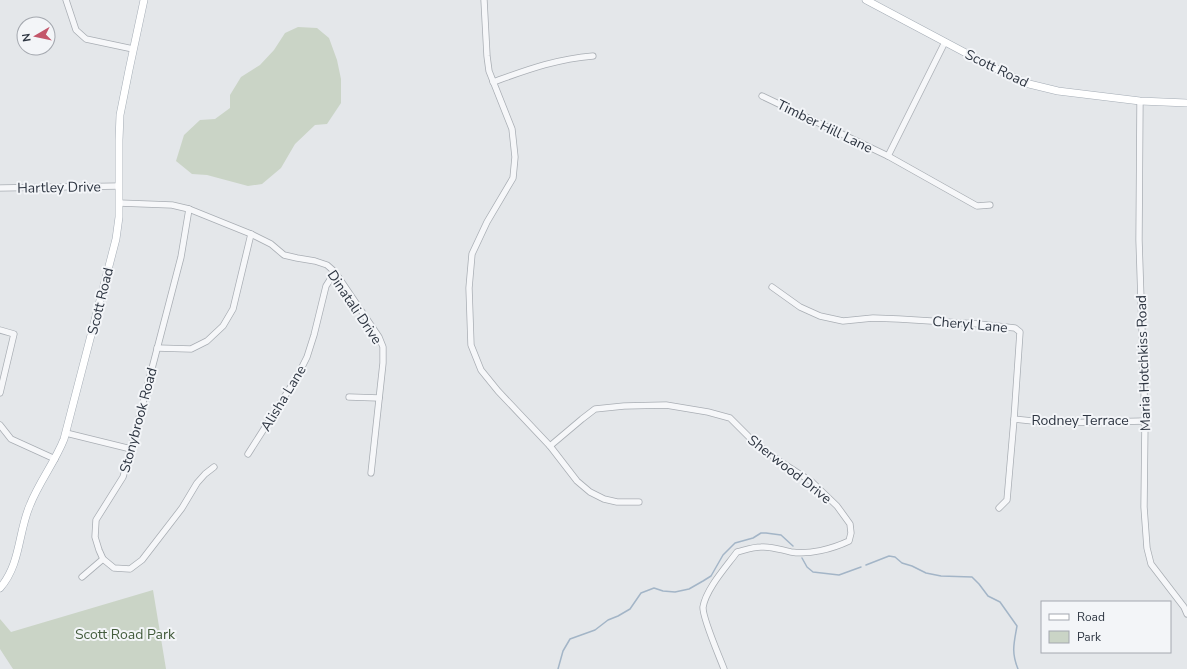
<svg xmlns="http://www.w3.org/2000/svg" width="1187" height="669" viewBox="0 0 1187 669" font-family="'Nunito Sans',sans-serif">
<rect width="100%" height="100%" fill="#e4e7ea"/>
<g fill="#cad4c6">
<polygon points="298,27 317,28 329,38 337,60 341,79 341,103 327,124 315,125 295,144 281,168 262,184 248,186 207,175 192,174 176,161 184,135 200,120 215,119 230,108 230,95 241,77 260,65 274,50 285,33"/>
<polygon points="153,590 166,669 13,669 0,649 0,619 11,632"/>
</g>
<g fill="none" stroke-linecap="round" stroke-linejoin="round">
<g stroke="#a3b5c7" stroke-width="1.5">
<polyline points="802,558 807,567 813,572 839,575 861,567"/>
<path d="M866 565 889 556 895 557 902 563 912 566 926 573 941 576 972 577 979 584 988 596 1000 602 1017 626C1014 643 1011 652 1018 669"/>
<polyline points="558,669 563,651 570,639 595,630 608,620 618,616 630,609 641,593 654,588 663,591 675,592 689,589 703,581 711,576 723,555 735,543 753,538 761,533 766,533 781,535 793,546"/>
</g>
<g stroke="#a9aeb4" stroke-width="7">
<g id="minor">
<polyline points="66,0 76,30 86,39 133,49"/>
<polyline points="484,0 487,56 489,71 512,129 515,157 513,178 487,222 472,254 469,288 471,345 481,370 498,391 550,446 577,481 590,492 604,499 617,502 639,502"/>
<path d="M493 82C527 70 556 59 593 56"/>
<polyline points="762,96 888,156 977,206 990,205"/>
<polyline points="1140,101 1139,240 1145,421 1144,507 1147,548 1151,564 1184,607 1187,614"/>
<polyline points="888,156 945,42"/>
<polyline points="0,188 119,186"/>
<polyline points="119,203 172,205 189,209 251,234 271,244 284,255 297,258 315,261 327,265 335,272 379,337 383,347 383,363 371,473"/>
<polyline points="189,209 181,257 131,449 123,477 96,520 95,537 99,550 103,559 114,568 130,569 142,560 182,508 197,483 205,474 214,467"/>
<polyline points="772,287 800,307 820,316 843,321 873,318 899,319 979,324 1015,328 1020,332 1014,419 1007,500 999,508"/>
<polyline points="0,330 14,334 0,393"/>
<polyline points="157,348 191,349 207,341 223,326 233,309 251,234"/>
<polyline points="349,397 379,398"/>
<polyline points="1014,419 1052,423 1145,421"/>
<polyline points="0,425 11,439 55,459"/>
<polyline points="66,433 131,449"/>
<path d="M550 446 582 419 595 409 624 406 666 405 708 412 730 418 754 442 781 462 812 482 837 506 850 524 851 533 849 541C832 549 809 555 791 552 781 550 771 546 761 547 753 547 745 550 737 552 726 567 706 589 703 607 702 617 720 658 724 669"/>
<polyline points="248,454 297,377 307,357 314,335 326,286 335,272"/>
<polyline points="82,577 103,559"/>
</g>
</g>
<g stroke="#a4acb5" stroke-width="8">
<g id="major">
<polyline points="866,0 979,60 1025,83 1058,91 1140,101 1187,103"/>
<path d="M0 588C21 564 18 532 30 505 39 482 55 462 64 439L116 239 119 217V140L120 115 129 70 144 0"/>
</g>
</g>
<use href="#minor" stroke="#f6f7f9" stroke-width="5.5"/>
<use href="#major" stroke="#fff" stroke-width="7"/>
</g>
<g text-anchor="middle" stroke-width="4" stroke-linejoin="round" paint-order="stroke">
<g font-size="14" fill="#2d3541" stroke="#f3f5f8">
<text transform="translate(997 68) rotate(26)" y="5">Scott Road</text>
<text transform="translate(825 126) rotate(26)" y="5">Timber Hill Lane</text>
<text transform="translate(59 187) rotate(-1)" y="5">Hartley Drive</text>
<text transform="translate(100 301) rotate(-76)" y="5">Scott Road</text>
<text transform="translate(355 307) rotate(56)" y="5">Dinatali Drive</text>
<text transform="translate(970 324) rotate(5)" y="5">Cheryl Lane</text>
<text transform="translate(1143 363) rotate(-92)" y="5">Maria Hotchkiss Road</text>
<text transform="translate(283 398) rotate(-59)" y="5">Alisha Lane</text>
<text transform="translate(138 420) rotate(-75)" y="5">Stonybrook Road</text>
<text x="1080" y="425">Rodney Terrace</text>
<text transform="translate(790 469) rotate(38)" y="5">Sherwood Drive</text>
</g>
<g font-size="14" fill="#435c3c" stroke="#f3f5f8">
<text x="125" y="639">Scott Road Park</text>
</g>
</g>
<rect x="1041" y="601" width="130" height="52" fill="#f3f5f8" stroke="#a4a8af"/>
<rect x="1049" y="614" width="20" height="6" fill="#ffffff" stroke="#a4a8af"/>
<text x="1077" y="621" font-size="12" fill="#2d3541">Road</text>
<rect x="1049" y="631" width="20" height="12" fill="#cad4c6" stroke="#a4a8af"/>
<text x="1077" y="641" font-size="12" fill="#2d3541">Park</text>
<g transform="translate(36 36) rotate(261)"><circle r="19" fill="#f3f5f8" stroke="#a4a8af"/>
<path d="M0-3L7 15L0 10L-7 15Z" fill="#c3566a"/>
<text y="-6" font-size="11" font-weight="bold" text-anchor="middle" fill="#2d3541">N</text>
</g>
</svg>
